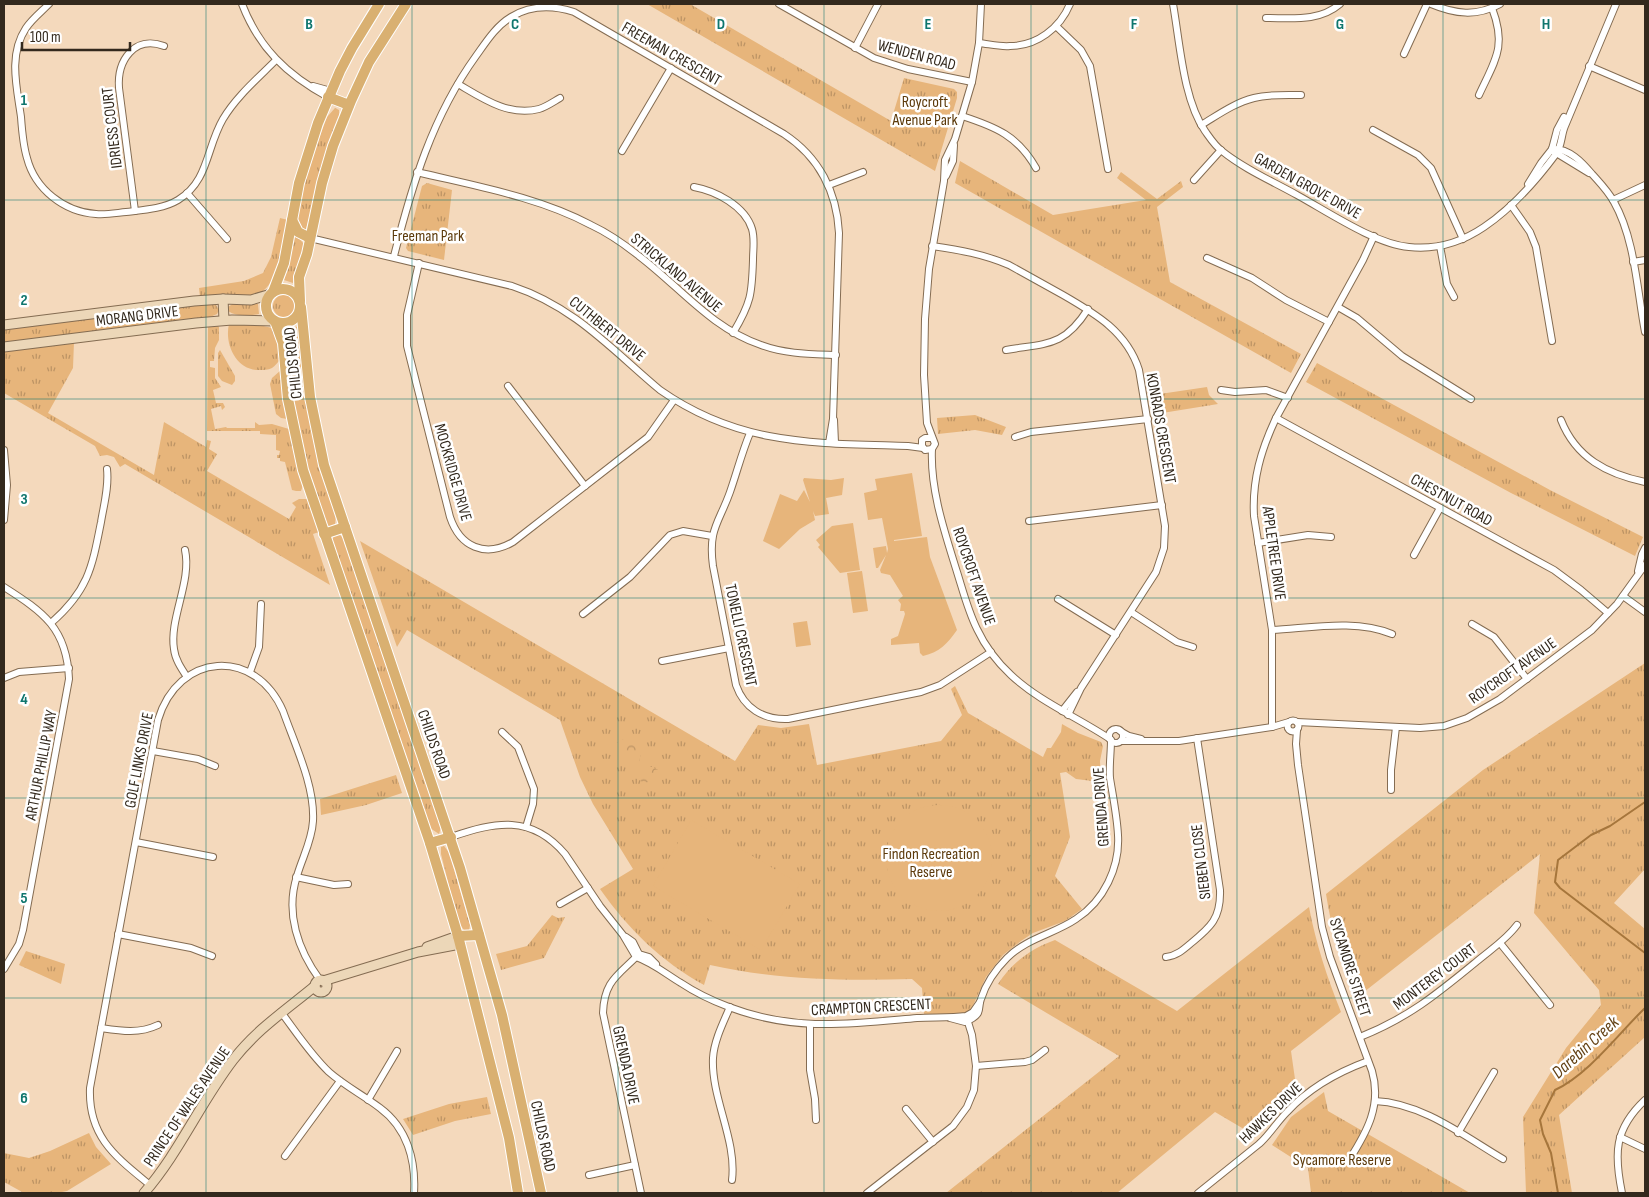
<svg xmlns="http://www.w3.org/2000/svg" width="1649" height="1197" viewBox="0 0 1649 1197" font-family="'Sofia Sans Condensed',sans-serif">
<defs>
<pattern id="grass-tufts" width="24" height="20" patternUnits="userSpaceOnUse" patternTransform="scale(1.25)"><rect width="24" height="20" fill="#e7b57b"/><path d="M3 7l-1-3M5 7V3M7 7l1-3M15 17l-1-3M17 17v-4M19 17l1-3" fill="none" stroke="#bc9364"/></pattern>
<pattern id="forest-crowns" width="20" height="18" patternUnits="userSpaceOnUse" patternTransform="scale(1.25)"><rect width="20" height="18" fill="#e7b57b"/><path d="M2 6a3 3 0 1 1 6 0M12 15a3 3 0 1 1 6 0" fill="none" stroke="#bc9364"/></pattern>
</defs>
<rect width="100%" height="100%" fill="#f4d9bc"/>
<g fill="url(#grass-tufts)">
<polygon points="647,4 690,4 891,121 904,78 954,89 957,92 957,98 935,171"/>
<polygon points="335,108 339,110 339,119 305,232 297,225 296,220 303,181 327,117"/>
<polygon points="960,161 1053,215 1146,200 1117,178 1121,172 1157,199 1181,181 1183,187 1157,207 1170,282 1301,354 1291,373 955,183"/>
<polygon points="427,183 452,190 444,260 408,251 406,248 422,186"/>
<path d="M280 218 288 220C284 242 279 293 251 296 245 297 238 295 231 294 221 294 210 296 200 297L199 288 244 281 263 273 271 257Z"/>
<polygon points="293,232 304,244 293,283 284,280 289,262"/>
<circle cx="284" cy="306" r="11"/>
<path d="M234 303 258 304 259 314C248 316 237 317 228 311V307Z"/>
<polygon points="209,304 216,305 219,310 217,314 208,318 4,343 4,328"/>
<path d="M251 323 272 328 278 339 280 360C278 362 275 366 272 368 268 370 264 370 260 370 237 371 224 345 229 324Z"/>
<polygon points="208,325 217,325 219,327 219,340 215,348 214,361 210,361 210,367 215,368 215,378 221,387 213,390 216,403 223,403 225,407 222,410 221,406 211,409 215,429 226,427 227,428 255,428 255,422 259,425 272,424 289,429 303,485 301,491 296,491 292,490 285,462 280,461 280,458 277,458 277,455 279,455 280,451 276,450 276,435 260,434 260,431 207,431"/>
<polygon points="299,326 336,514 335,525 330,527 324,522 313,490 292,402 284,332"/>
<polygon points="74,342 73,368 48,413 154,475 164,422 206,447 207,440 211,441 209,449 217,454 207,471 289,519 296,507 292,503 299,499 308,499 319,532 313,534 330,585 125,464 120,467 114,457 107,455 100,456 95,446 4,393 4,351"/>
<polygon points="220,350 235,376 235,381 232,385 222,381 218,376 218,353"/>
<polygon points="1317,363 1550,490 1643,537 1635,556 1511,493 1306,382"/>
<polygon points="281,370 288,419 281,418 276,414 270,384 272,378"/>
<polygon points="1207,387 1209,395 1218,404 1156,414 1153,395"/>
<polygon points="975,415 1006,427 1002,435 975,430 938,434 937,418"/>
<polygon points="339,534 345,540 442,824 439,834 430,828 332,540 334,535"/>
<path d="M360 541 735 761 758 725 781 728 809 724 817 765 941 741 962 715 951 689 955 686 968 713 1043 757 1047 748H1051L1061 732 1062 724 1078 733 1101 742 1103 746 1100 761 1101 782 1076 779 1066 772 1060 773 1070 837 1055 876 1082 909 1065 921 1033 933 1021 941 1003 955 986 977 971 1010 964 1014H924L922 988 912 979C844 981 777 980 710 965L704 985C661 961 629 930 600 889L633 869 593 804 580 777 560 720 407 630 397 647Z"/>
<path d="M1645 663V869L1614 903 1645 929V1037L1559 1115 1572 1193H1526L1523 1117 1566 1048 1601 1005 1599 990 1534 913 1540 854 1355 999C1342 963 1332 933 1326 894L1483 770Z"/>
<polygon points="396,775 402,793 366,805 321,815 320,799"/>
<polygon points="444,846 451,855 453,866 470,925 469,931 464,930 458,922 441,854 441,847"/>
<path d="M1309 907C1316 944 1327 977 1341 1012L1291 1051 1297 1093C1280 1105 1270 1122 1254 1135L1215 1112 1117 1193H946L1119 1056 998 984C1012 963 1030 949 1055 940L1177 1011Z"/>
<polygon points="552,915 558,918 565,917 544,958 501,970 496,954 527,946"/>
<polygon points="26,951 65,964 61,984 19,965"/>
<polygon points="1324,1092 1328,1111 1470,1193 1311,1193 1308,1168 1272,1145 1291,1117"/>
<polygon points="487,1097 491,1114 455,1121 413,1135 403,1119 449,1104"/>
<polygon points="89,1133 96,1147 111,1164 67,1191 57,1193 24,1193 4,1182 4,1153 29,1158 50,1151"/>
</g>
<g fill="url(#forest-crowns)">
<path d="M624 739 635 744 641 754 639 762 631 763 615 752C614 746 617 740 624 739Z"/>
<polygon points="645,767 653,767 658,770 658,777 656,780 644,783 636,778 636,772"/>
</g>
<g fill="#e7b57b">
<path d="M912 473 922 536 894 540V541L927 537 930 557 957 630C947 644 940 652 923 656L920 653 919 643 891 645V639L898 636 905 614 904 611H900L901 604 898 600 903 596 890 575 881 573 880 570 886 555 878 568H876L873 548 886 546 887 553 888 549 882 518 868 520 864 493 877 490 875 479Z"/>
<polygon points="804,478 831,480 844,478 842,495 826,498 829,514 815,516 813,511 815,520 800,529 779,549 763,541 780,494 797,501 804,490 810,502 803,480"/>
<polygon points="853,523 860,570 840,573 818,547 820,545 816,540 832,526"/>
<polygon points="862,571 868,611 853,613 847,573"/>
<polygon points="807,621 811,645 796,647 793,623"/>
<circle cx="939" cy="858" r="53"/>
<polygon points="691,820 800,884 761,950 653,886"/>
</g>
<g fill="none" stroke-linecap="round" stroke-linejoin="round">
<g stroke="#a6763c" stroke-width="2">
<polyline points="1645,802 1610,826 1591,835 1558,860 1555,882 1560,888 1645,953"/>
<path d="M1558 1193 1551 1153 1543 1134 1540 1120 1555 1090C1589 1074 1618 1034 1645 1008"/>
</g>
<g stroke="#846c52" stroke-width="8">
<g id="street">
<path d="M49 4C41 12 32 19 26 28 8 55 17 88 21 117 22 131 23 145 27 158 35 189 64 212 96 214 106 215 116 213 126 212 143 210 163 209 178 200 209 181 206 148 223 119 236 97 257 79 276 60"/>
<path d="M242 4C259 48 287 75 328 97"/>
<polyline points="779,4 874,58 908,69 972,82"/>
<path d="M1173 4C1180 43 1183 99 1205 131 1210 138 1215 146 1222 151 1244 169 1272 181 1297 195 1328 212 1375 244 1409 247 1437 250 1462 242 1484 227 1512 208 1536 181 1556 154 1562 146 1561 135 1565 126 1582 85 1599 44 1616 4"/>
<path d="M1431 4C1455 14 1476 17 1500 4"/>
<path d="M1266 18C1292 18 1319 22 1340 4"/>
<polyline points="1056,26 1081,50 1090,66 1108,169"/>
<path d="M979 43C989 44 1000 47 1010 46 1037 46 1060 28 1070 4"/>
<polyline points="855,48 878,4"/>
<polyline points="1404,54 1427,4"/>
<polyline points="1589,66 1645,90"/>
<path d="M458 84C482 98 509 117 539 109 546 107 553 102 560 98"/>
<polyline points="313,86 331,91"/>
<path d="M1479 95C1495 60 1507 47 1492 8"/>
<path d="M962 116C996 127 1018 136 1036 168"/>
<path d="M1201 125C1218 115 1234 103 1254 98 1269 94 1285 95 1301 95"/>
<polyline points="1373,130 1418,155 1431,168 1463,239"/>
<path d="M1552 149C1569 148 1582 162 1592 174 1600 183 1608 191 1614 202 1635 239 1637 290 1645 332"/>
<polyline points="622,151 671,68"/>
<polyline points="1553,151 1589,173"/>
<path d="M417 172C475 186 539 197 591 225 608 233 624 244 639 256 680 287 711 328 761 345 785 354 810 354 836 355"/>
<polyline points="946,176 953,161 954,145"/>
<polyline points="1194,180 1221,150"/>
<polyline points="1528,184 1541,163 1552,149 1557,130 1564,117"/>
<polyline points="829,185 863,172"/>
<path d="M694 187C716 191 745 206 752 229 755 239 753 249 753 260 752 294 751 303 733 333"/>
<polyline points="187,193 227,239"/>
<polyline points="1613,200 1645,185"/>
<polyline points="1511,205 1530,232 1536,247 1552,341"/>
<path d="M135 211 119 88C117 61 134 35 164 46"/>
<path d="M310 238 512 286C575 307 611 349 660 390 740 446 815 443 908 446L923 448"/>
<path d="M932 246C960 250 983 254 1009 265 1027 275 1045 285 1063 295 1096 314 1127 332 1139 370L1165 526 1164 548 1156 572 1081 688 1068 715"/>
<polyline points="1440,246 1447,284 1454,297"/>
<path d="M394 256C412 185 432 117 476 56 486 42 496 26 511 17 531 5 552 5 574 12L784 134C819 157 837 192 839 233L833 419 829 443"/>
<polyline points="1207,258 1252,278 1286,300 1329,322"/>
<polyline points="1633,262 1645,260"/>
<path d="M419 263 407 315V346L450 517C460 547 485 558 513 542L648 437 674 400"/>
<polyline points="1338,307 1357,318 1402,356 1471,399"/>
<path d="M1006 350C1047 343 1064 347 1088 309"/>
<polyline points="508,386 585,486"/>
<polyline points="1221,390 1235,392 1266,390 1288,398"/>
<polyline points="1276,418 1554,570 1581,590 1608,613"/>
<polyline points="834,420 835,443"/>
<path d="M1561 420C1576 458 1607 474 1645 482"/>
<path d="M750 433C742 452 737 472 730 492 719 523 708 529 713 566L736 685C744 708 763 720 788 719L921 692 940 685 991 652"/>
<polyline points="1015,437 1031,432 1148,419"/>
<polyline points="931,438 925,438 922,440 922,446 925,450 932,449 935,444 927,423 924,375 925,319 929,269 944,181 945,160 955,139 972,82 979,43 981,4"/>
<path d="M932 449C930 490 945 533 957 572 963 591 968 611 977 629 985 646 997 662 1011 675 1040 702 1077 717 1110 739"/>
<polyline points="4,450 7,485 4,520"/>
<polyline points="1029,521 1162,505"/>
<polyline points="1258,543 1308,535 1331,537"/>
<path d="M185 550C192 581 169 619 174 649 175 659 181 668 187 677"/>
<polyline points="1414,555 1440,508"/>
<polyline points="1638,571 1642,554 1645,548"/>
<path d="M4 587C43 612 67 628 69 679L23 930 19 944 4 969"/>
<polyline points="1623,596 1645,612"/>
<polyline points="1058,599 1116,635"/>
<polyline points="1131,612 1177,642 1193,647"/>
<polyline points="583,614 630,577 670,535 683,531 712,536"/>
<path d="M51 623C88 591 92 568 101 522 104 504 109 487 107 469"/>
<polyline points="1472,624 1494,637 1527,679"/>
<path d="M1272 630C1311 628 1355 619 1392 634"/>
<polyline points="662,661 729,648"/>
<polyline points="250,672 259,647 261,604"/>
<polyline points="4,678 19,672 69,668"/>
<polyline points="1062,711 1077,692"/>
<circle cx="1293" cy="726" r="5.5"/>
<polyline points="1297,722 1420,728 1444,726 1467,718 1500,699 1592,630 1617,604 1645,565"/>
<path d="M1272 727V630L1254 516C1252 480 1261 450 1276 418L1363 260 1374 236"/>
<circle cx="1116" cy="736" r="7"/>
<path d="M1297 730 1296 744 1298 765 1322 927 1330 957 1372 1071C1382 1105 1367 1132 1349 1160"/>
<polyline points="1120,731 1129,736 1141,739"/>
<polyline points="502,732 518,747 534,789 533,804 526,827"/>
<polyline points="1121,741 1179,741 1272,727 1289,722"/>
<polyline points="153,751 198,759 215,766"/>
<polyline points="1391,790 1391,770 1396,727"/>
<path d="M451 837C495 822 531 814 565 854L600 906 623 935 636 957C653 963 666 974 681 983 696 993 713 1001 729 1007 795 1032 850 1024 917 1018 933 1017 950 1018 966 1016L973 1012 980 1002"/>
<polyline points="136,842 213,857"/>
<polyline points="296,877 334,885 348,884"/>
<polyline points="560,904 588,888"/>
<polyline points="118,934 191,948 212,956"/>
<polyline points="626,937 633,942 639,954 649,957 656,964"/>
<polyline points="1500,943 1550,1005"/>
<path d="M639 954C619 975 604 980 603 1013L641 1193"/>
<path d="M1166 957C1176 956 1183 950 1190 944 1211 927 1221 918 1220 890L1197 738"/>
<path d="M730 1007C723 1023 714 1041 713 1058 711 1098 737 1140 732 1180"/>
<path d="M281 1012C296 1032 311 1055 329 1072 345 1086 363 1095 380 1108 407 1128 416 1160 414 1193"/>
<path d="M950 1018 965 1022C970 1020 975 1018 978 1013 980 1009 979 1003 981 999 986 983 996 969 1007 958 1027 938 1054 934 1076 919 1104 901 1120 867 1118 835 1117 816 1113 797 1110 778 1109 766 1111 753 1111 740"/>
<polyline points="810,1025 810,1070 815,1099 816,1120"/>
<path d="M101 1028C121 1031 139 1034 158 1025"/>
<path d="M1360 1037C1408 1018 1437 994 1476 962 1490 950 1506 940 1517 925"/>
<polyline points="976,1066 1025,1062 1032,1060 1045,1050"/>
<polyline points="368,1100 397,1051"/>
<path d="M1375 1101C1422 1103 1464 1136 1503 1159"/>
<polyline points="906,1109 933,1142"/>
<polyline points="1458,1133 1494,1072"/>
<polyline points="1620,1137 1645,1149"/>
<polyline points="285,1156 340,1081"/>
<polyline points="589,1175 635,1165"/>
<path d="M150 1185C116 1157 88 1137 90 1088L158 720C178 652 255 647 283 711 295 745 315 786 313 821 312 841 302 858 297 876 285 913 298 950 320 980"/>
<polyline points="867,1193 953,1126 967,1107 974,1090 976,1066 972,1035 967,1019"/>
<path d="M1198 1193 1259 1144C1270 1134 1277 1122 1287 1112 1309 1088 1338 1072 1368 1061"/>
<path d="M1622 1193C1614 1154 1614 1129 1645 1100"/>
</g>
</g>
<g stroke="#846c52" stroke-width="11">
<g id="secondary">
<polyline points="223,299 224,320"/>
<polyline points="4,325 194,301 223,299 251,300 271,294"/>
<polyline points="4,347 196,323 232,320 274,321"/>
<polyline points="427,947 458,936"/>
<circle cx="321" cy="986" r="6"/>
<polyline points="323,981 418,952 460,944"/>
<path d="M144 1193C179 1153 200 1103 233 1060 256 1030 286 1010 315 986"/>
</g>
</g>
<g stroke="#fff" stroke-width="12">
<g id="primary">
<polyline points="328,97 349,105"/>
<polyline points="292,220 298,232 310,238"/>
<circle cx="283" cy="306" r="17"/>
<polyline points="273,292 284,263 299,183 318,123 340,71 352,48 379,4"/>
<polyline points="300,301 299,277 307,254 322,183 333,146 351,101 369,62 406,4"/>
<polyline points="301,307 310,397 324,465 460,868 502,1015 541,1193"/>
<polyline points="275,321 283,343 288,399 303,470 430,843 458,936 509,1138 518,1193"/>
<polyline points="324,534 345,527"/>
<polyline points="430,843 451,837"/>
<polyline points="458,936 479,935"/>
</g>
</g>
<use href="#street" stroke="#fff" stroke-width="6"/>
<use href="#secondary" stroke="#ecd7b8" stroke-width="9"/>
<use href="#primary" stroke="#d9b071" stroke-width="10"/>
</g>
<path fill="none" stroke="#0f766e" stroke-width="1" stroke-opacity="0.55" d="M206 4V1193M412 4V1193M618 4V1193M824 4V1193M1031 4V1193M1237 4V1193M1443 4V1193M4 200H1645M4 399H1645M4 598H1645M4 798H1645M4 998H1645"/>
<g text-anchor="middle" stroke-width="5" stroke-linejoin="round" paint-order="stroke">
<g font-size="16" fill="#33291d" stroke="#fff">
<text transform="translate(672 53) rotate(30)" y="6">FREEMAN CRESCENT</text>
<text transform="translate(917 54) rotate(15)" y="6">WENDEN ROAD</text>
<text transform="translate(111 128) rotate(-97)" y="6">IDRIESS COURT</text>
<text transform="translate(1308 185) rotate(29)" y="6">GARDEN GROVE DRIVE</text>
<text transform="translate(677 272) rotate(40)" y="6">STRICKLAND AVENUE</text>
<text transform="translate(137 315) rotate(-7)" y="6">MORANG DRIVE</text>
<text transform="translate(608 328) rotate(39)" y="6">CUTHBERT DRIVE</text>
<text transform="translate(292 363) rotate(-96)" y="6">CHILDS ROAD</text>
<text transform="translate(1162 428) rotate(80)" y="6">KONRADS CRESCENT</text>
<text transform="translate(454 472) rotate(74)" y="6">MOCKRIDGE DRIVE</text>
<text transform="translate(1452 499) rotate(29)" y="6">CHESTNUT ROAD</text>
<text transform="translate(1275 553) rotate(82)" y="6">APPLETREE DRIVE</text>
<text transform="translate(975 576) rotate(71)" y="6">ROYCROFT AVENUE</text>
<text transform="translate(742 635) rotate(78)" y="6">TONELLI CRESCENT</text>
<text transform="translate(1512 670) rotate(-35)" y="6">ROYCROFT AVENUE</text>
<text transform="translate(435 744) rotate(71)" y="6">CHILDS ROAD</text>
<text transform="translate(138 760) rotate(-79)" y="6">GOLF LINKS DRIVE</text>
<text transform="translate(40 765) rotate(-79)" y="6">ARTHUR PHILLIP WAY</text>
<text transform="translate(1100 807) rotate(-94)" y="6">GRENDA DRIVE</text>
<text transform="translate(1200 862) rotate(-97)" y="6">SIEBEN CLOSE</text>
<text transform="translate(1351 967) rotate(72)" y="6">SYCAMORE STREET</text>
<text transform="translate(1434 976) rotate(-37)" y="6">MONTEREY COURT</text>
<text transform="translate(871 1006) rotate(-3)" y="6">CRAMPTON CRESCENT</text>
<text transform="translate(627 1065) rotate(78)" y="6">GRENDA DRIVE</text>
<text transform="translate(186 1106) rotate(-56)" y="6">PRINCE OF WALES AVENUE</text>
<text transform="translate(1270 1112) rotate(-44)" y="6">HAWKES DRIVE</text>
<text transform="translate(544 1136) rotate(78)" y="6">CHILDS ROAD</text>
</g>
<g font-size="16" fill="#5c3a0b" stroke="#fff">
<text x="925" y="107">Roycroft<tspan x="925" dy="18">Avenue Park</tspan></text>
<text x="428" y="241">Freeman Park</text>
<text x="931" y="859">Findon Recreation<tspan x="931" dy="18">Reserve</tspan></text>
<text x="1342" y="1165">Sycamore Reserve</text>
</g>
<g font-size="18" font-style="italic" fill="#634114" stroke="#fff">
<text transform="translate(1585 1047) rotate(-42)" y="6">Darebin Creek</text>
</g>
</g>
<g font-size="16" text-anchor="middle" font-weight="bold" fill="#0f766e" stroke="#fff" stroke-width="5" stroke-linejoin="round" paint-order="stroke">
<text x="309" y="29">B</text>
<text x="515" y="29">C</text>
<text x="721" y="29">D</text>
<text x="928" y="29">E</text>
<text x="1134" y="29">F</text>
<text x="1340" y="29">G</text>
<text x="1546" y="29">H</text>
<text x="24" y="105">1</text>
<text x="24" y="305">2</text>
<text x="24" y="504">3</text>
<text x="24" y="704">4</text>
<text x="24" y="903">5</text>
<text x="24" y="1103">6</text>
</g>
<rect width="1649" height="1197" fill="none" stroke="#33291d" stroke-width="10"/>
<path d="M22 42v8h108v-8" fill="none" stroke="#33291d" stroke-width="2.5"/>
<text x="30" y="42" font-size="15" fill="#33291d" stroke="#ffffff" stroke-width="4" paint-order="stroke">100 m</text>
</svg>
